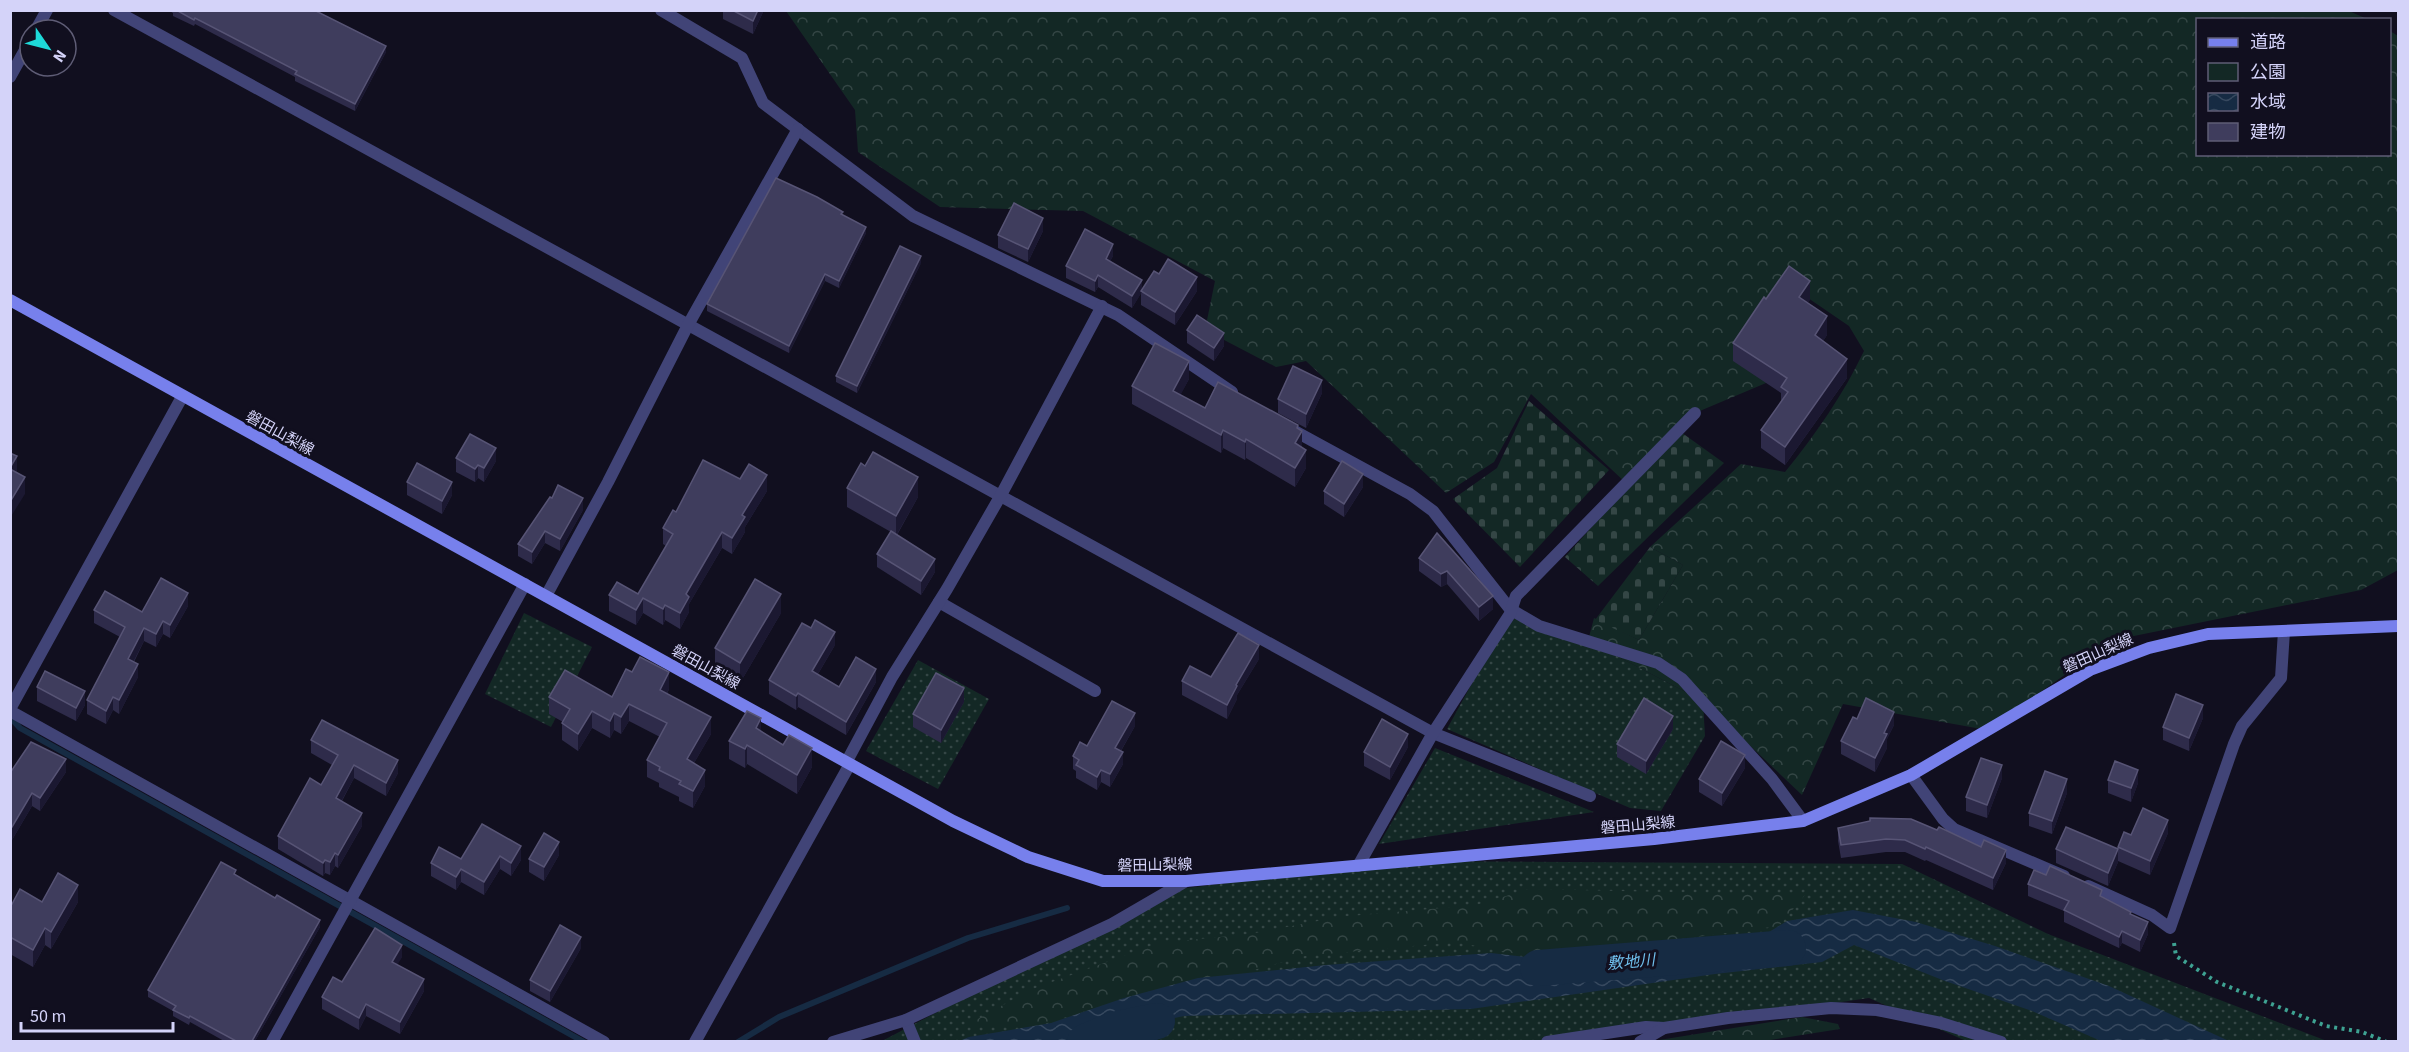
<svg xmlns="http://www.w3.org/2000/svg" width="2409" height="1052" viewBox="0 0 2409 1052" font-family="'Source Sans 3','Noto Sans JP',sans-serif">
<defs>
<pattern id="green-dots" width="8" height="8" patternUnits="userSpaceOnUse" patternTransform="scale(1.5)"><rect width="8" height="8" fill="#132825"/><path d="M2 2h.1M6 6h.1" fill="none" stroke="#344645" stroke-width="1.8" stroke-linecap="round"/></pattern>
<pattern id="forest-crowns" width="20" height="18" patternUnits="userSpaceOnUse" patternTransform="scale(1.5)"><rect width="20" height="18" fill="#132825"/><path d="M2 6a3 3 0 1 1 6 0M12 15a3 3 0 1 1 6 0" fill="none" stroke="#344645"/></pattern>
<pattern id="cemetery-stones" width="16" height="16" patternUnits="userSpaceOnUse" patternTransform="scale(1.5)"><rect width="16" height="16" fill="#132825"/><path d="M2 7V4a2 2 0 0 1 4 0v3zM10 15v-3a2 2 0 0 1 4 0v3z" fill="#344645"/></pattern>
<pattern id="water-waves" width="16" height="10" patternUnits="userSpaceOnUse" patternTransform="scale(1.5)"><rect width="16" height="10" fill="#162b43"/><path d="M0 5q4-4 8 0t8 0" fill="none" stroke="#37495f"/></pattern>
</defs>
<rect width="100%" height="100%" fill="#110f1f"/>
<g fill="url(#green-dots)">
<polygon points="524,613 592,647 551,727 485,694"/>
<polygon points="1510,614 1588,641 1703,701 1705,736 1661,811 1630,808 1447,729"/>
<polygon points="918,660 989,699 938,789 866,751"/>
<polygon points="1435,748 1594,812 1379,844"/>
<polygon points="1411,861 1902,864 2048,934 2327,1041 1966,1041 1869,998 1567,1042 880,1042 1170,890"/>
</g>
<g fill="url(#forest-crowns)">
<path d="M786 11H2349L2367 19 2198 20V154H2390V31L2398 36V570L2361 590 2114 640 1987 730 1843 704 1802 795 1703 701 1588 641 1594 618 1639 640 1683 565 1650 547 1741 464 1785 472C1816 434 1843 395 1864 351L1849 326 1789 285 1766 383 1695 413 1626 483 1531 394 1494 462 1446 493 1306 361 1276 367 1205 330 1215 281 1083 211 940 207 858 152 855 110Z"/>
<polygon points="1529,889 1805,895 1779,926 1538,958 1456,942 1305,956 1239,974 1150,991 1041,1025 965,1026 1030,990 1159,943 1250,934 1338,917 1476,905"/>
<polygon points="1802,1017 1838,1024 1840,1029 1764,1041 1647,1042"/>
</g>
<g fill="url(#cemetery-stones)">
<polygon points="1529,401 1609,470 1520,567 1453,499 1497,468"/>
<polygon points="1678,430 1724,463 1598,586 1565,557"/>
<polygon points="1650,547 1683,565 1639,640 1595,620"/>
</g>
<polygon fill="url(#water-waves)" points="1853,910 1916,922 1995,946 2109,986 2229,1041 2101,1041 2032,1011 1945,981 1854,945 1822,962 1715,974 1471,1009 1184,1016 1113,1031 1085,1041 959,1041 969,1037 1051,1023 1124,998 1198,978 1326,965 1491,953 1585,964 1738,951 1787,921"/>
<g fill="none" stroke-linecap="round" stroke-linejoin="round">
<g stroke="#162b43" stroke-width="6">
<polyline points="10,717 20,728 584,1042"/>
<polyline points="1152,1022 1155,1042"/>
<polyline points="738,1042 779,1017 968,938 1067,908"/>
</g>
<g stroke="#162b43" stroke-width="36">
<polyline points="1538,968 1788,948"/>
<polyline points="1085,1042 1113,1030 1157,1021"/>
</g>
<polyline stroke="#3ea292" stroke-width="4" stroke-dasharray="3 4.5" stroke-linecap="butt" points="2174,943 2176,956 2217,982 2326,1026 2362,1032 2387,1042"/>
<g stroke="#414477" stroke-width="12">
<polyline points="114,10 1433,733 1590,796"/>
<polyline points="661,10 742,58 763,103 913,216 1118,315 1232,392"/>
<polyline points="36,30 47,10"/>
<polyline points="10,77 30,41"/>
<polyline points="1289,428 1410,494 1433,511 1510,609 1539,626 1658,663 1682,679 1772,779 1803,821"/>
<polyline points="546,596 608,482 688,325 798,129"/>
<polyline points="939,602 1095,691"/>
<polyline points="10,709 182,397"/>
<polyline points="10,711 604,1042"/>
<polyline points="847,761 892,677 947,589 1001,495 1102,306"/>
<polyline points="1911,775 1943,819 1954,829 2064,876"/>
<polyline points="1358,866 1433,733 1510,614 1516,596 1695,413"/>
<polyline points="2088,886 2152,915 2170,928 2234,744 2242,726 2281,678 2284,631"/>
<polyline points="906,1020 915,1042"/>
<polyline points="272,1042 525,584"/>
<polyline points="695,1042 850,764"/>
<polyline points="833,1042 906,1020 1112,924 1186,881"/>
<polyline points="1547,1042 1646,1027 1664,1028 1728,1018 1831,1008 1877,1010 1941,1023 2001,1042"/>
<polyline points="1640,1042 1664,1028"/>
</g>
<polyline stroke="#7780ec" stroke-width="12" points="10,300 953,821 1028,857 1103,881 1186,881 1654,839 1803,821 1911,775 2090,670 2149,648 2208,634 2398,626"/>
</g>
<g fill="#2e2b4a">
<polygon points="168,10 314,10 386,52 355,111 295,81 295,77 195,24 194,26 173,16 173,13"/>
<polygon points="723,10 764,10 753,34 723,19"/>
<polygon points="843,215 866,233 839,288 825,281 789,353 707,311 707,304"/>
<polygon points="1043,231 1028,262 998,248 998,235"/>
<polygon points="1113,256 1110,261 1142,290 1159,274 1197,291 1175,325 1141,305 1141,293 1132,308 1098,287 1095,292 1066,278 1066,266"/>
<polygon points="921,263 857,393 836,382 836,376"/>
<polygon points="1810,300 1807,303 1827,335 1823,341 1847,378 1785,465 1761,448 1761,430 1781,402 1781,393 1733,361 1733,343"/>
<polygon points="1187,330 1224,346 1214,361 1187,343"/>
<polygon points="1189,379 1180,395 1205,408 1298,428 1306,468 1295,487 1246,458 1245,460 1223,448 1221,453 1132,404 1132,386"/>
<polygon points="1322,393 1306,428 1278,413 1278,399"/>
<polygon points="456,458 496,461 484,482 478,478 475,482 456,472"/>
<polygon points="740,479 767,491 745,527 745,532 732,554 722,548 689,604 689,612 680,629 665,620 663,625 643,613 636,625 609,611 609,595 638,594 666,546 663,544 663,528 676,512"/>
<polygon points="407,482 452,495 442,514 407,495"/>
<polygon points="1363,487 1344,517 1324,504 1324,491"/>
<polygon points="847,488 918,497 897,535 935,572 921,595 877,567 877,554 891,532 847,507"/>
<polygon points="583,510 560,551 545,543 532,564 518,556 518,544"/>
<polygon points="1437,533 1493,609 1479,621 1447,584 1441,587 1419,571 1419,558"/>
<polygon points="188,606 170,638 163,634 156,647 144,641 134,662 138,677 119,714 113,710 106,724 87,714 87,700 120,637 94,623 94,610 142,612"/>
<polygon points="781,613 740,683 715,668 715,648"/>
<polygon points="835,645 818,674 839,687 876,682 846,735 798,707 796,710 769,694 769,680"/>
<polygon points="1259,659 1237,695 1237,699 1227,719 1182,695 1182,681 1211,677"/>
<polygon points="37,687 85,705 76,721 37,701"/>
<polygon points="669,689 667,694 711,734 694,763 705,786 693,808 679,801 679,797 659,787 659,783 647,777 647,760 660,737 629,721 621,734 614,730 610,738 592,728 578,751 562,740 562,723 563,722 549,714 549,697 612,697"/>
<polygon points="964,702 941,743 913,727 913,714"/>
<polygon points="2203,718 2189,751 2163,740 2163,727"/>
<polygon points="1857,719 1894,725 1887,739 1887,748 1875,772 1841,754 1841,741"/>
<polygon points="1135,726 1121,751 1123,764 1110,787 1101,782 1097,790 1076,778 1076,771 1073,769 1073,756 1087,746"/>
<polygon points="1673,729 1646,774 1617,757 1617,744"/>
<polygon points="761,731 812,767 797,794 747,764 745,768 729,759 729,741"/>
<polygon points="311,740 398,773 386,796 354,778 342,801 362,826 338,868 335,866 330,875 325,873 323,876 278,849 278,836 321,785 332,765 311,753"/>
<polygon points="1408,747 1390,780 1364,766 1364,752"/>
<polygon points="1745,768 1722,806 1699,792 1699,779"/>
<polygon points="66,772 40,811 32,806 12,840 10,839 10,773"/>
<polygon points="2002,778 1987,818 1966,811 1966,797"/>
<polygon points="2108,780 2138,783 2131,802 2108,793"/>
<polygon points="2067,793 2052,834 2029,826 2029,813"/>
<polygon points="1870,821 2006,863 1993,890 1926,860 1925,861 1905,852 1886,852 1841,858 1838,841 1838,828"/>
<polygon points="482,824 521,860 511,876 500,869 484,895 461,882 456,890 431,876 431,863 461,859"/>
<polygon points="2168,833 2150,875 2118,861 2118,847 2131,835"/>
<polygon points="2056,849 2118,862 2108,886 2056,863"/>
<polygon points="559,855 544,881 529,872 529,859"/>
<polygon points="236,875 320,927 255,1041 224,1041 190,1022 189,1025 173,1016 173,1011 148,997 148,990"/>
<polygon points="2028,884 2102,897 2131,915 2148,934 2140,952 2122,943 2119,948 2064,922 2064,911 2028,896"/>
<polygon points="42,902 78,902 51,949 45,945 33,967 10,954 10,903"/>
<polygon points="581,948 550,1002 530,991 530,980"/>
<polygon points="402,957 397,964 424,991 400,1034 366,1016 359,1030 322,1009 322,997"/>
</g>
<g fill="#1b1831">
<polygon points="758,10 764,10 753,34 753,21"/>
<polygon points="386,46 386,52 355,111 355,104"/>
<polygon points="1043,218 1043,231 1028,262 1028,249"/>
<polygon points="866,227 866,233 839,288 839,281"/>
<polygon points="1113,244 1113,256 1106,270 1106,259"/>
<polygon points="921,256 921,263 857,393 857,386"/>
<polygon points="825,274 825,281 789,353 789,346"/>
<polygon points="1098,275 1098,287 1095,292 1095,281"/>
<polygon points="1197,277 1197,291 1175,325 1175,312"/>
<polygon points="1142,280 1142,292 1132,308 1132,296"/>
<polygon points="1810,281 1810,300 1799,316 1799,297"/>
<polygon points="1827,316 1827,335 1815,354 1815,335"/>
<polygon points="1224,333 1224,346 1214,361 1214,348"/>
<polygon points="1847,359 1847,378 1785,465 1785,447"/>
<polygon points="1189,361 1189,379 1173,409 1173,391"/>
<polygon points="1322,380 1322,393 1306,428 1306,414"/>
<polygon points="1298,425 1298,437 1302,431 1302,449 1295,443 1297,428"/>
<polygon points="1223,430 1223,448 1221,453 1221,435"/>
<polygon points="1246,439 1246,458 1245,460 1245,442"/>
<polygon points="496,448 496,461 484,482 484,468"/>
<polygon points="1306,450 1306,468 1295,487 1295,468"/>
<polygon points="17,456 17,473 10,484 10,468"/>
<polygon points="478,465 478,478 475,482 475,469"/>
<polygon points="1363,474 1363,487 1344,517 1344,504"/>
<polygon points="767,475 767,491 745,527 745,532 732,554 732,538 742,515"/>
<polygon points="25,477 25,494 10,518 10,502"/>
<polygon points="918,477 918,497 896,536 896,516"/>
<polygon points="452,482 452,495 442,514 442,501"/>
<polygon points="583,498 583,510 560,551 560,539"/>
<polygon points="545,531 545,543 532,564 532,552"/>
<polygon points="722,532 722,548 689,604 689,612 680,629 680,613 686,594"/>
<polygon points="935,559 935,572 921,595 921,581"/>
<polygon points="1447,571 1447,584 1441,587 1441,574"/>
<polygon points="188,593 188,606 170,638 170,625"/>
<polygon points="781,594 781,613 740,683 740,663"/>
<polygon points="1493,596 1493,609 1479,621 1479,607"/>
<polygon points="643,598 643,613 636,625 636,610"/>
<polygon points="665,605 665,620 663,625 663,609"/>
<polygon points="163,621 163,634 156,647 156,634"/>
<polygon points="144,628 144,641 128,672 128,659"/>
<polygon points="835,632 835,645 812,684 812,671"/>
<polygon points="1259,645 1259,659 1237,695 1237,699 1227,719 1227,705 1236,685"/>
<polygon points="138,664 138,677 119,714 119,700"/>
<polygon points="876,669 876,682 846,735 846,722"/>
<polygon points="669,672 669,689 660,707 660,690"/>
<polygon points="964,688 964,702 941,743 941,730"/>
<polygon points="85,691 85,705 76,721 76,708"/>
<polygon points="798,693 798,707 796,710 796,696"/>
<polygon points="113,697 113,710 106,724 106,711"/>
<polygon points="629,704 629,721 621,734 621,717"/>
<polygon points="2203,705 2203,718 2189,751 2189,738"/>
<polygon points="592,711 592,728 578,751 578,734"/>
<polygon points="1894,712 1894,725 1887,739 1887,748 1875,772 1875,758 1884,733"/>
<polygon points="614,713 614,730 610,738 610,721"/>
<polygon points="1135,713 1135,726 1115,761 1115,748"/>
<polygon points="1673,716 1673,729 1646,774 1646,761"/>
<polygon points="711,717 711,734 687,775 687,759"/>
<polygon points="761,718 761,737 756,728"/>
<polygon points="1408,734 1408,747 1390,780 1390,767"/>
<polygon points="747,745 747,764 745,768 745,749"/>
<polygon points="812,748 812,767 797,794 797,775"/>
<polygon points="1123,752 1123,764 1110,787 1110,774"/>
<polygon points="1745,755 1745,768 1722,806 1722,793"/>
<polygon points="66,759 66,772 40,811 40,798"/>
<polygon points="398,760 398,773 386,796 386,783"/>
<polygon points="354,765 354,778 336,811 336,798"/>
<polygon points="2002,765 2002,778 1987,818 1987,805"/>
<polygon points="705,770 705,786 693,808 693,791"/>
<polygon points="1101,770 1101,782 1097,790 1097,777"/>
<polygon points="2138,770 2138,783 2131,802 2131,788"/>
<polygon points="2067,779 2067,793 2052,834 2052,821"/>
<polygon points="32,793 32,806 12,840 12,827"/>
<polygon points="362,813 362,826 338,868 338,855"/>
<polygon points="2168,820 2168,833 2150,875 2150,861"/>
<polygon points="559,842 559,855 544,881 544,867"/>
<polygon points="521,846 521,860 511,876 511,863"/>
<polygon points="2118,849 2118,862 2108,886 2108,873"/>
<polygon points="2006,850 2006,863 1993,890 1993,878"/>
<polygon points="335,853 335,866 330,875 330,862"/>
<polygon points="500,856 500,869 484,895 484,882"/>
<polygon points="325,860 325,873 323,876 323,863"/>
<polygon points="461,869 461,882 456,890 456,877"/>
<polygon points="78,885 78,902 51,949 51,932"/>
<polygon points="320,920 320,927 255,1041 252,1041"/>
<polygon points="2148,922 2148,934 2140,952 2140,940"/>
<polygon points="45,928 45,945 33,967 33,950"/>
<polygon points="2122,931 2122,943 2119,948 2119,937"/>
<polygon points="581,937 581,948 550,1002 550,991"/>
<polygon points="402,945 402,957 392,974 392,962"/>
<polygon points="424,979 424,991 400,1034 400,1022"/>
<polygon points="366,1004 366,1016 359,1030 359,1018"/>
</g>
<g fill="#3f3d5d" stroke="#575475" stroke-width="1.5">
<polygon points="176,10 314,10 386,46 355,104 295,74 297,71 195,18 194,20"/>
<polygon points="732,10 758,10 753,21"/>
<polygon points="776,178 817,197 843,212 841,214 866,227 839,281 825,274 789,346 707,304"/>
<polygon points="1014,203 1043,218 1028,249 998,235"/>
<polygon points="1085,229 1113,244 1106,259 1142,280 1132,296 1098,275 1095,281 1066,266"/>
<polygon points="900,246 921,256 857,386 836,376"/>
<polygon points="1168,259 1197,277 1175,312 1141,291 1154,271 1159,274"/>
<polygon points="1789,266 1810,281 1799,297 1827,316 1815,335 1847,359 1785,447 1761,430 1788,392 1781,387 1787,378 1733,343 1764,297 1766,299"/>
<polygon points="1197,315 1224,333 1214,348 1187,330"/>
<polygon points="1155,343 1189,361 1173,391 1205,408 1218,382 1298,425 1297,428 1302,431 1295,443 1306,450 1295,468 1246,439 1245,442 1223,430 1221,435 1132,386"/>
<polygon points="1293,366 1322,380 1306,414 1278,399"/>
<polygon points="470,434 496,448 484,468 478,465 475,469 456,458"/>
<polygon points="873,452 918,477 896,516 847,488 861,463 865,466"/>
<polygon points="10,453 17,456 10,468"/>
<polygon points="703,460 740,479 749,464 767,475 742,515 745,517 732,538 722,532 686,594 689,597 680,613 665,605 663,609 643,598 636,610 609,595 617,582 638,594 673,534 663,528 673,510 676,512"/>
<polygon points="1342,461 1363,474 1344,504 1324,491"/>
<polygon points="417,463 452,482 442,501 407,482"/>
<polygon points="10,469 25,477 10,502"/>
<polygon points="558,485 583,498 560,539 545,531 532,552 518,544 550,497 552,498"/>
<polygon points="891,531 935,559 921,581 877,554"/>
<polygon points="1437,533 1493,596 1479,607 1447,571 1441,574 1419,558"/>
<polygon points="161,578 188,593 170,625 163,621 156,634 144,628 128,659 138,664 119,700 113,697 106,711 87,700 125,627 94,610 105,591 142,612"/>
<polygon points="755,579 781,594 740,663 715,648"/>
<polygon points="815,620 835,632 812,671 839,687 856,657 876,669 846,722 798,693 796,696 769,680 802,623 811,628"/>
<polygon points="1238,633 1259,645 1236,685 1237,686 1227,705 1182,681 1190,666 1211,677"/>
<polygon points="640,657 669,672 660,690 711,717 687,759 705,770 693,791 679,784 681,781 659,770 660,767 647,760 667,723 629,704 621,717 614,713 610,721 592,711 578,734 562,723 570,709 549,697 565,670 612,697 626,669 632,672"/>
<polygon points="45,671 85,691 76,708 37,687"/>
<polygon points="936,673 964,688 941,730 913,714"/>
<polygon points="2176,694 2203,705 2189,738 2163,727"/>
<polygon points="1644,698 1673,716 1646,761 1617,744"/>
<polygon points="1866,698 1894,712 1884,733 1887,734 1875,758 1841,741 1853,717 1857,719"/>
<polygon points="1112,701 1135,713 1115,748 1123,752 1110,774 1101,770 1097,777 1076,765 1079,760 1073,756 1080,742 1087,746"/>
<polygon points="747,711 761,718 756,728 783,745 789,735 812,748 797,775 747,745 745,749 729,741"/>
<polygon points="1382,719 1408,734 1390,767 1364,752"/>
<polygon points="322,720 398,760 386,783 354,765 336,798 362,813 338,855 335,853 330,862 325,860 323,863 278,836 310,778 321,785 338,755 311,740"/>
<polygon points="1721,741 1745,755 1722,793 1699,779"/>
<polygon points="31,742 66,759 40,798 32,793 12,827 10,826 10,773"/>
<polygon points="1981,758 2002,765 1987,805 1966,797"/>
<polygon points="2115,761 2138,770 2131,788 2108,780"/>
<polygon points="2045,771 2067,779 2052,821 2029,813"/>
<polygon points="2143,808 2168,820 2150,861 2118,847 2124,832 2131,835"/>
<polygon points="1870,818 1911,819 1937,830 1939,827 1981,847 1984,840 2006,850 1993,878 1926,847 1925,849 1905,840 1886,839 1841,845 1838,828 1870,821"/>
<polygon points="482,824 521,846 511,863 500,856 484,882 461,869 456,877 431,863 439,847 461,859"/>
<polygon points="2066,827 2118,849 2108,873 2056,849"/>
<polygon points="544,833 559,842 544,867 529,859"/>
<polygon points="221,862 236,870 234,874 275,898 277,895 320,920 252,1041 236,1041 190,1016 189,1018 173,1010 176,1006 148,990"/>
<polygon points="2050,866 2102,890 2100,896 2131,912 2130,914 2148,922 2140,940 2122,931 2119,937 2064,910 2069,901 2028,884 2034,870 2046,875"/>
<polygon points="58,873 78,885 51,932 45,928 33,950 10,937 10,903 12,904 20,889 42,902"/>
<polygon points="560,925 581,937 550,991 530,980"/>
<polygon points="375,928 402,945 392,962 424,979 400,1022 366,1004 359,1018 322,997 333,977 342,982"/>
</g>
<g text-anchor="middle" stroke-width="6" stroke-linejoin="round" paint-order="stroke">
<g font-size="15" fill="#d4d3f9" stroke="#110f1f">
<text transform="translate(280 433) rotate(29)" y="5">磐田山梨線</text>
<text transform="translate(2098 653) rotate(-24)" y="5">磐田山梨線</text>
<text transform="translate(706 667) rotate(29)" y="5">磐田山梨線</text>
<text transform="translate(1638 825) rotate(-5)" y="5">磐田山梨線</text>
<text transform="translate(1155 865) rotate(-1)" y="5">磐田山梨線</text>
</g>
<g font-size="16" font-style="italic" fill="#6fbeeb" stroke="#110f1f">
<text transform="translate(1631 961) rotate(-5)" y="6">敷地川</text>
</g>
</g>
<rect width="2409" height="1052" fill="none" stroke="#d4d3f9" stroke-width="24"/>
<rect x="2196" y="18" width="195" height="138" fill="#110f1f" stroke="#5f5d76" stroke-width="1.5"/>
<rect x="2208" y="38" width="30" height="9" fill="#7780ec" stroke="#5f5d76" stroke-width="1.5"/>
<text x="2250" y="48" font-size="18" fill="#d4d3f9">道路</text>
<rect x="2208" y="63" width="30" height="18" fill="#132825" stroke="#5f5d76" stroke-width="1.5"/>
<text x="2250" y="78" font-size="18" fill="#d4d3f9">公園</text>
<rect x="2208" y="93" width="30" height="18" fill="url(#water-waves)" stroke="#5f5d76" stroke-width="1.5"/>
<text x="2250" y="108" font-size="18" fill="#d4d3f9">水域</text>
<rect x="2208" y="123" width="30" height="18" fill="#3f3d5d" stroke="#5f5d76" stroke-width="1.5"/>
<text x="2250" y="138" font-size="18" fill="#d4d3f9">建物</text>
<g transform="translate(48 48) rotate(125)"><circle r="28" fill="#110f1f" stroke="#5f5d76" stroke-width="1.5"/>
<path d="M0-4.5L10 22L0 15L-10 22Z" fill="#1edad9"/>
<text y="-9" font-size="16" font-weight="bold" text-anchor="middle" fill="#d4d3f9">N</text>
</g>
<path d="M21 1022v9h152v-9" fill="none" stroke="#d4d3f9" stroke-width="3"/>
<text x="30" y="1022" font-size="18" fill="#d4d3f9" stroke="#110f1f" stroke-width="4.5" paint-order="stroke">50 m</text>
</svg>
